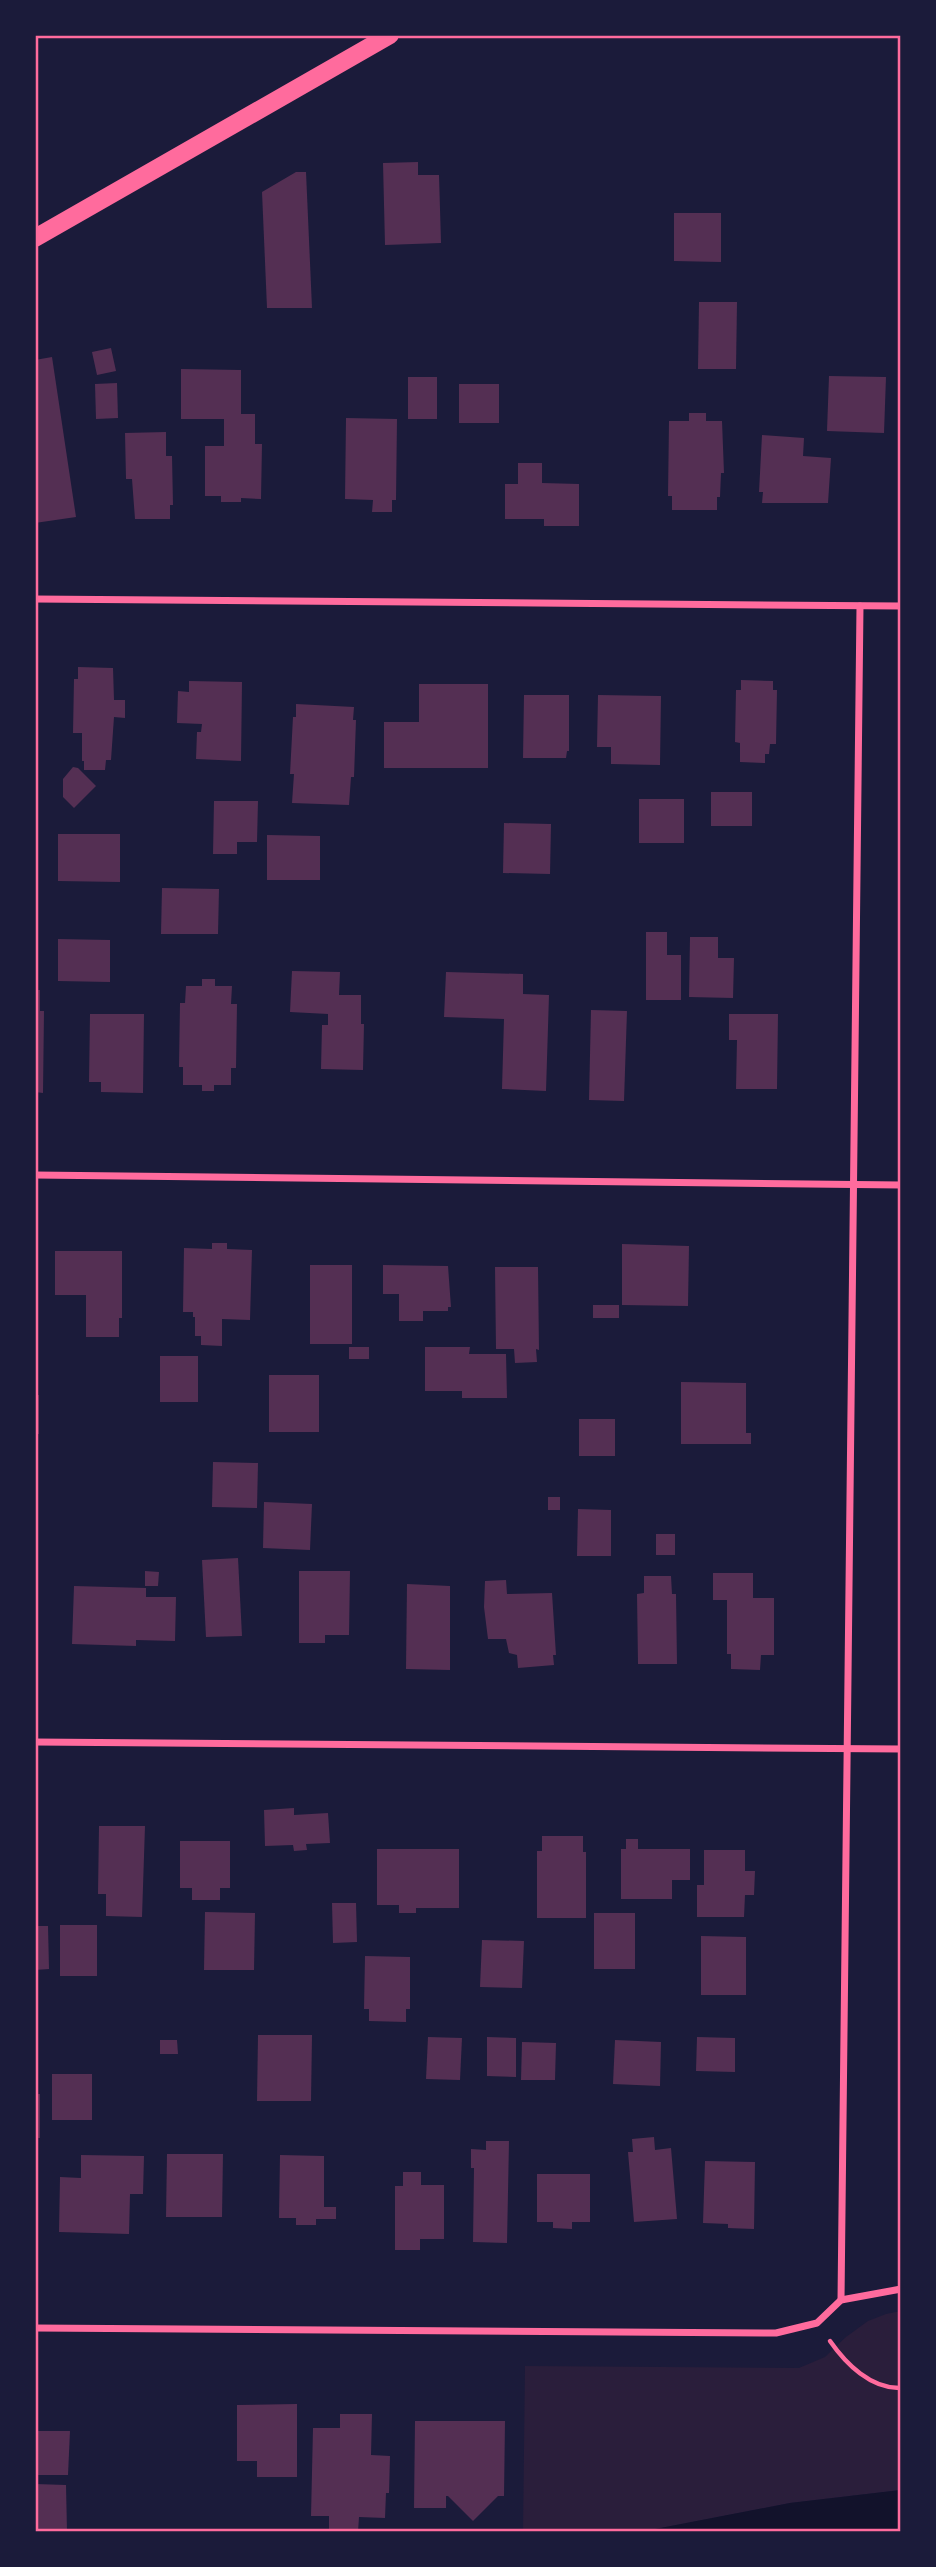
<svg xmlns="http://www.w3.org/2000/svg" width="936" height="2567" viewBox="0 0 936 2567" font-family="'Titillium Web',sans-serif">
<rect width="100%" height="100%" fill="#1b1b3a"/>
<polygon fill="#2a1e3b" points="901,2311 901,2490 790,2503 640,2532 523,2532 525,2366 799,2368 825,2357 846,2337 868,2321 886,2314"/>
<polygon fill="#12122b" points="901,2490 901,2532 640,2532 790,2503"/>
<g fill="#542f53">
<polygon points="418,162 418,175 439,175 441,243 385,245 383,163"/>
<polygon points="296,172 306,172 312,308 267,308 262,192"/>
<polygon points="674,213 721,213 721,262 674,261"/>
<polygon points="699,302 737,302 736,369 698,369"/>
<polygon points="111,348 116,371 97,375 92,352"/>
<polygon points="52,357 76,517 35,523 35,360"/>
<polygon points="181,369 241,370 241,414 255,414 255,444 262,444 261,499 241,498 241,502 221,502 221,496 205,496 205,446 224,446 224,419 181,419"/>
<polygon points="829,376 886,377 884,433 827,431"/>
<rect x="408" y="377" width="29" height="42"/>
<polygon points="117,383 118,418 96,419 95,384"/>
<rect x="459" y="384" width="40" height="39"/>
<polygon points="689,413 706,413 706,421 722,421 724,473 721,473 720,497 717,497 717,510 672,510 672,496 668,496 669,421 689,421"/>
<polygon points="346,418 397,419 396,500 392,500 392,512 372,512 373,500 345,499"/>
<polygon points="166,432 166,456 172,456 173,505 170,505 170,519 135,519 132,479 126,479 125,433"/>
<polygon points="762,435 804,438 803,456 831,458 828,503 762,503 763,492 759,492"/>
<polygon points="518,463 542,463 542,483 579,484 579,526 544,526 544,519 505,519 505,484 518,484"/>
<polygon points="78,667 113,668 114,700 125,700 125,718 114,717 111,760 106,760 105,770 84,770 84,761 82,761 82,733 73,733 74,679 78,679"/>
<polygon points="741,680 773,681 773,690 777,690 776,744 770,744 769,754 765,754 765,763 740,762 740,743 735,742 736,690 741,690"/>
<polygon points="189,681 242,682 241,761 196,759 197,732 201,732 202,724 177,723 178,691 189,692"/>
<polygon points="419,684 488,684 488,768 384,768 384,722 419,722"/>
<polygon points="524,695 569,695 569,751 567,751 566,758 523,758"/>
<polygon points="598,695 661,696 660,765 611,764 611,747 597,747"/>
<polygon points="296,704 354,707 353,720 356,720 354,777 351,777 349,805 292,803 294,774 290,774 293,717 296,717"/>
<polygon points="73,767 78,768 96,786 74,808 63,797 63,779"/>
<rect x="711" y="792" width="41" height="34"/>
<rect x="639" y="799" width="45" height="44"/>
<polygon points="214,801 258,801 257,842 237,842 237,854 213,854"/>
<polygon points="504,823 551,824 550,874 503,873"/>
<polygon points="58,834 120,834 120,882 58,881"/>
<polygon points="267,835 320,836 320,880 267,880"/>
<polygon points="162,888 219,889 218,934 161,934"/>
<polygon points="646,932 667,932 667,955 681,955 681,1000 646,1000"/>
<polygon points="690,937 718,937 718,958 734,958 733,998 689,997"/>
<polygon points="58,939 110,940 110,982 58,981"/>
<polygon points="292,971 340,972 339,995 361,995 361,1024 364,1024 363,1070 321,1069 322,1025 328,1025 328,1014 290,1012"/>
<polygon points="446,972 523,974 523,994 549,995 546,1091 502,1089 504,1019 444,1017"/>
<polygon points="202,979 215,979 215,986 232,986 231,1004 237,1004 236,1068 231,1068 231,1085 214,1085 214,1091 202,1091 202,1085 183,1085 183,1067 179,1067 180,1003 185,1003 186,986 202,986"/>
<polygon points="35,990 40,990 40,1011 44,1011 43,1093 35,1092"/>
<polygon points="591,1010 627,1011 624,1101 589,1100"/>
<polygon points="90,1014 144,1014 143,1093 101,1092 101,1082 89,1082"/>
<polygon points="729,1014 778,1014 777,1089 736,1089 737,1040 729,1040"/>
<polygon points="212,1243 227,1243 227,1249 252,1250 250,1320 222,1319 222,1346 201,1345 201,1336 195,1336 195,1317 193,1317 193,1312 183,1312 184,1248 212,1249"/>
<polygon points="622,1244 689,1246 688,1306 622,1305"/>
<polygon points="55,1251 122,1251 122,1318 119,1318 119,1337 86,1337 86,1295 55,1295"/>
<rect x="310" y="1265" width="42" height="79"/>
<polygon points="383,1265 448,1266 451,1307 448,1307 448,1311 423,1311 423,1321 399,1321 399,1294 383,1294"/>
<polygon points="495,1267 538,1267 539,1350 536,1349 537,1362 515,1363 514,1349 496,1349"/>
<rect x="593" y="1305" width="26" height="13"/>
<rect x="349" y="1347" width="20" height="12"/>
<polygon points="425,1347 470,1347 469,1354 506,1354 507,1398 462,1398 462,1391 425,1391"/>
<rect x="160" y="1356" width="38" height="46"/>
<rect x="269" y="1375" width="50" height="57"/>
<polygon points="681,1382 746,1383 746,1433 751,1433 751,1444 681,1444"/>
<rect x="35" y="1395" width="4" height="39"/>
<rect x="579" y="1419" width="36" height="37"/>
<polygon points="213,1462 258,1463 257,1508 212,1507"/>
<rect x="548" y="1497" width="12" height="13"/>
<polygon points="264,1502 312,1504 310,1550 263,1548"/>
<polygon points="578,1509 611,1510 611,1556 577,1556"/>
<rect x="656" y="1534" width="19" height="21"/>
<polygon points="238,1558 242,1636 206,1637 202,1560"/>
<polygon points="145,1571 159,1572 158,1586 145,1586"/>
<polygon points="299,1571 350,1571 349,1635 325,1635 325,1643 299,1643"/>
<polygon points="713,1573 753,1573 753,1598 774,1598 774,1655 761,1655 760,1670 731,1669 731,1654 727,1654 727,1600 713,1600"/>
<polygon points="644,1576 671,1576 672,1594 676,1594 677,1664 638,1664 637,1594 644,1593"/>
<polygon points="506,1580 507,1594 552,1593 556,1655 553,1655 554,1665 518,1668 517,1655 509,1653 506,1639 488,1639 484,1607 485,1581"/>
<polygon points="407,1584 450,1586 450,1670 406,1669"/>
<polygon points="74,1586 146,1588 146,1597 176,1597 175,1641 136,1640 136,1646 72,1644"/>
<polygon points="294,1808 294,1815 328,1813 330,1843 306,1844 307,1850 294,1851 293,1845 265,1846 264,1810"/>
<polygon points="99,1826 145,1826 142,1917 106,1916 106,1894 98,1894"/>
<polygon points="542,1836 583,1836 583,1852 586,1852 586,1918 537,1918 537,1851 542,1851"/>
<polygon points="626,1839 638,1839 638,1849 690,1849 690,1880 672,1880 672,1899 621,1899 621,1849 626,1849"/>
<polygon points="180,1841 230,1841 230,1888 220,1888 220,1900 192,1900 192,1888 180,1888"/>
<polygon points="377,1849 459,1849 459,1908 416,1908 416,1913 399,1913 399,1905 377,1905"/>
<polygon points="704,1850 745,1850 745,1871 755,1871 754,1895 745,1895 744,1917 697,1917 697,1885 704,1885"/>
<polygon points="332,1903 356,1903 357,1942 333,1943"/>
<polygon points="205,1912 255,1913 254,1970 204,1970"/>
<rect x="594" y="1913" width="41" height="56"/>
<rect x="60" y="1925" width="37" height="51"/>
<polygon points="35,1926 48,1926 49,1969 35,1970"/>
<polygon points="701,1936 746,1937 746,1995 701,1995"/>
<polygon points="482,1940 524,1941 522,1988 480,1987"/>
<polygon points="365,1956 410,1957 410,2009 406,2009 406,2022 369,2021 369,2009 364,2009"/>
<polygon points="258,2035 312,2035 311,2101 257,2101"/>
<polygon points="428,2037 462,2038 460,2080 426,2079"/>
<polygon points="487,2037 516,2038 516,2077 487,2076"/>
<polygon points="697,2037 735,2038 735,2072 696,2071"/>
<polygon points="160,2040 177,2040 178,2054 160,2054"/>
<polygon points="615,2040 661,2042 660,2086 613,2084"/>
<polygon points="522,2042 556,2043 555,2080 521,2080"/>
<rect x="52" y="2074" width="40" height="46"/>
<rect x="35" y="2094" width="5" height="44"/>
<polygon points="654,2137 655,2150 671,2148 677,2219 634,2222 628,2152 633,2152 632,2139"/>
<polygon points="486,2141 509,2141 507,2243 473,2242 474,2168 471,2168 471,2149 486,2150"/>
<polygon points="167,2154 223,2154 222,2217 166,2217"/>
<polygon points="81,2155 144,2156 143,2194 130,2194 129,2234 59,2232 60,2177 81,2178"/>
<polygon points="280,2155 324,2156 324,2207 336,2207 336,2219 316,2219 316,2225 296,2225 296,2218 279,2218"/>
<polygon points="705,2161 755,2162 754,2229 728,2228 728,2224 703,2223"/>
<polygon points="403,2172 421,2172 421,2185 444,2185 444,2239 420,2239 420,2250 395,2250 395,2186 403,2186"/>
<polygon points="537,2174 590,2174 590,2222 572,2222 572,2229 553,2228 553,2222 537,2222"/>
<polygon points="297,2404 297,2477 257,2477 257,2461 237,2461 237,2405"/>
<polygon points="340,2414 372,2414 371,2455 390,2456 389,2493 386,2493 385,2518 359,2517 358,2532 329,2532 329,2516 311,2516 313,2428 340,2428"/>
<polygon points="415,2421 505,2421 504,2496 498,2496 473,2521 448,2496 446,2496 446,2508 414,2508"/>
<polygon points="35,2431 70,2431 68,2475 35,2475"/>
<polygon points="35,2484 66,2485 67,2532 35,2532"/>
</g>
<g fill="none" stroke-linecap="round" stroke-linejoin="round">
<path stroke="#ff6b9d" stroke-width="4.5" d="M830 2341C846 2364 871 2389 901 2388"/>
<g stroke="#ff6b9d" stroke-width="7">
<polyline points="35,599 901,606"/>
<polyline points="35,1175 901,1185"/>
<polyline points="35,1742 901,1749"/>
<polyline points="841,2300 860,606"/>
<polyline points="35,2328 776,2333 817,2323 841,2300 901,2289"/>
</g>
<polyline stroke="#ff6b9d" stroke-width="18" points="35,238 390,35"/>
</g>
<rect width="936" height="2567" fill="none" stroke="#1b1b3a" stroke-width="74"/>
<rect x="37" y="37" width="862" height="2493" fill="none" stroke="#ff6b9d" stroke-width="2.5"/>
</svg>
